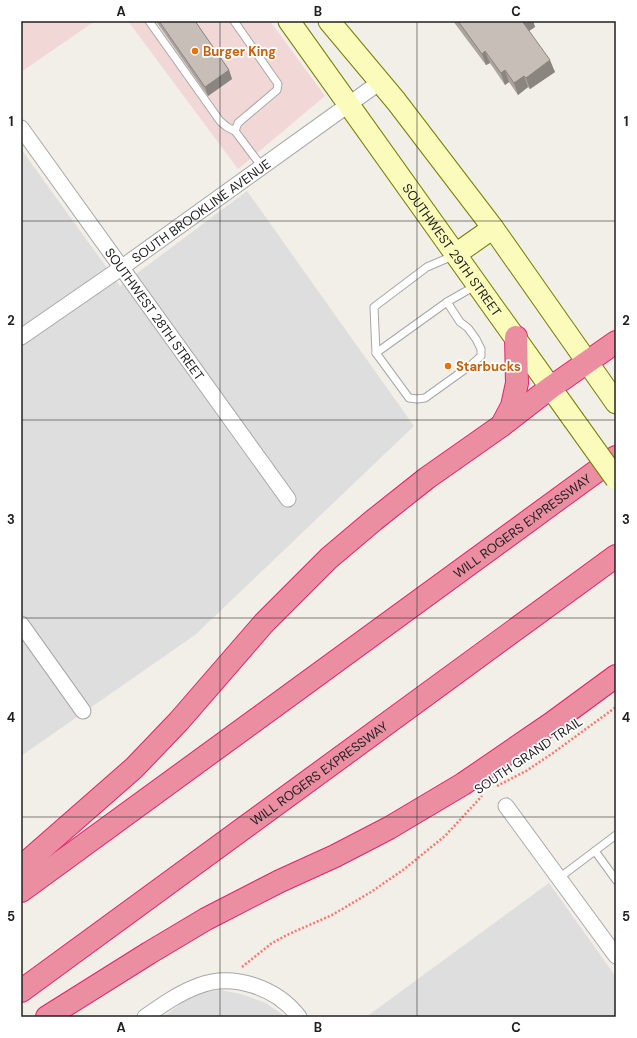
<svg xmlns="http://www.w3.org/2000/svg" width="637" height="1038" viewBox="0 0 637 1038" font-family="'DM Sans',sans-serif">
<rect width="100%" height="100%" fill="#f2eee8"/>
<g fill="#dfdede">
<polygon points="21,149 120,286 247,191 414,426 195,635 21,756"/>
<polygon points="549,883 616,977 616,1017 366,1017"/>
<polygon points="221,990 241,994 266,1003 286,1017 163,1017 183,1002 199,993"/>
</g>
<g fill="#f2d7d7">
<polygon points="21,21 95,21 21,72"/>
<polygon points="128,21 270,21 325,96 238,169"/>
</g>
<g fill="none" stroke-linecap="round" stroke-linejoin="round">
<g stroke="#a8a8a8" stroke-width="9">
<g id="service">
<polyline points="149,21 220,121 227,127 235,131"/>
<polyline points="234,21 278,84 277,90 238,123 235,131 262,167"/>
<polyline points="447,302 460,322 468,328 476,339 481,349 481,356 471,365 425,398 417,399 409,398 376,353 374,307 427,267 455,255"/>
<polyline points="376,353 447,302 475,286"/>
<polyline points="595,851 616,880"/>
<polyline points="559,878 616,835"/>
</g>
</g>
<g stroke="#a8a8a8" stroke-width="17">
<g id="minor">
<path id="s1" d="M21 128 288 499"/>
<path id="s2" d="M21 337 121 268 380 82"/>
<polyline points="21,624 83,711"/>
<polyline points="506,806 616,956"/>
<path d="M145 1017C162 1005 179 993 198 986 233 972 277 988 299 1017"/>
</g>
</g>
<g stroke="#767f01" stroke-width="23">
<g id="secondary">
<path id="s3" d="M289 21 573 419"/>
<polyline points="329,21 396,101 493,228 616,403"/>
<polyline points="456,254 493,228"/>
</g>
</g>
<g stroke="#e2236a" stroke-width="24">
<g id="motorway">
<polyline points="503,423 512,406 517,383 516,337"/>
<polyline points="21,867 134,768 179,721 264,623 329,558 374,520 427,478 501,426 550,388 616,342"/>
<path id="s4" d="M21 891 616 457"/>
<path id="s5" d="M21 991 616 556"/>
<polyline points="47,1017 149,953 206,919 280,881 335,856 389,828 463,784 552,723 616,676"/>
</g>
</g>
<g stroke="#ff766c" stroke-width="2.5" stroke-dasharray="2 2" stroke-linecap="butt">
<polyline points="497,786 526,771 553,753 616,707"/>
<polyline points="242,967 272,943 289,934 332,915 371,892 403,870 445,836 482,796"/>
</g>
<use href="#service" stroke="#fff" stroke-width="7"/>
<use href="#minor" stroke="#fff" stroke-width="15"/>
<use href="#secondary" stroke="#fbfcbc" stroke-width="21"/>
<use href="#motorway" stroke="#eb8ea2" stroke-width="22"/>
<g stroke="#767f01" stroke-width="23" stroke-linecap="butt">
<polyline id="secondary-bridge" points="573,419 616,479"/>
</g>
<use href="#secondary-bridge" stroke="#fbfcbc" stroke-width="21"/>
</g>
<g fill="#aba39d">
<polygon points="156,21 195,21 229,70 232,79 208,96"/>
<polygon points="453,21 533,21 535,27 529,31 555,72 530,89 528,87 518,95 509,82 505,85 490,63 486,65"/>
</g>
<g fill="#8b8580">
<polygon points="522,21 533,21 535,27 526,33"/>
<polygon points="485,51 490,63 486,65 482,54"/>
<polygon points="550,60 555,72 530,89 526,78"/>
<polygon points="229,70 232,79 208,96 205,87"/>
<polygon points="505,70 509,82 505,85 501,73"/>
<polygon points="524,76 528,87 518,95 514,83"/>
</g>
<g fill="#c7beb7" stroke="#8b8580">
<polygon points="159,21 195,21 229,70 205,87"/>
<polygon points="458,21 522,21 550,60 526,78 524,76 514,83 505,70 501,73 485,51 482,54"/>
</g>
<path fill="none" stroke="#212121" stroke-width="1" stroke-opacity="0.55" d="M220 21V1017M417 21V1017M21 221H616M21 420H616M21 618H616M21 817H616"/>
<g fill="#e8710a" stroke="#fff" stroke-width="1.5">
<circle cx="195" cy="51" r="4"/>
<circle cx="448" cy="366" r="4"/>
</g>
<g text-anchor="middle" stroke-width="3.5" stroke-linejoin="round" paint-order="stroke">
<g font-size="13" font-weight="bold" fill="#c56008" stroke="#fff" text-anchor="start">
<text x="203" y="56">Burger King</text>
<text x="456" y="371">Starbucks</text>
</g>
<g font-size="13" fill="#212121" stroke="#fff">
<text dy="5" stroke="none"><textPath href="#s2" startOffset="220">SOUTH BROOKLINE AVENUE</textPath></text>
<text dy="5" stroke="none"><textPath href="#s3" startOffset="281">SOUTHWEST 29TH STREET</textPath></text>
<text dy="5" stroke="none"><textPath href="#s1" startOffset="229">SOUTHWEST 28TH STREET</textPath></text>
<text dy="5" stroke="none"><textPath href="#s4" startOffset="620">WILL ROGERS EXPRESSWAY</textPath></text>
<text transform="translate(528 755) rotate(-34)" y="5">SOUTH GRAND TRAIL</text>
<text dy="5" stroke="none"><textPath href="#s5" startOffset="369">WILL ROGERS EXPRESSWAY</textPath></text>
</g>
</g>
<rect width="637" height="1038" fill="none" stroke="#ffffff" stroke-width="44"/>
<rect x="22" y="22" width="593" height="994" fill="none" stroke="#212121" stroke-width="1.5"/>
<g font-size="13" text-anchor="middle" font-weight="bold" fill="#212121">
<text x="121" y="16">A</text>
<text x="318" y="16">B</text>
<text x="516" y="16">C</text>
<text x="11" y="126">1</text>
<text x="626" y="126">1</text>
<text x="11" y="325">2</text>
<text x="626" y="325">2</text>
<text x="11" y="524">3</text>
<text x="626" y="524">3</text>
<text x="11" y="722">4</text>
<text x="626" y="722">4</text>
<text x="11" y="921">5</text>
<text x="626" y="921">5</text>
<text x="121" y="1032">A</text>
<text x="318" y="1032">B</text>
<text x="516" y="1032">C</text>
</g>
</svg>
